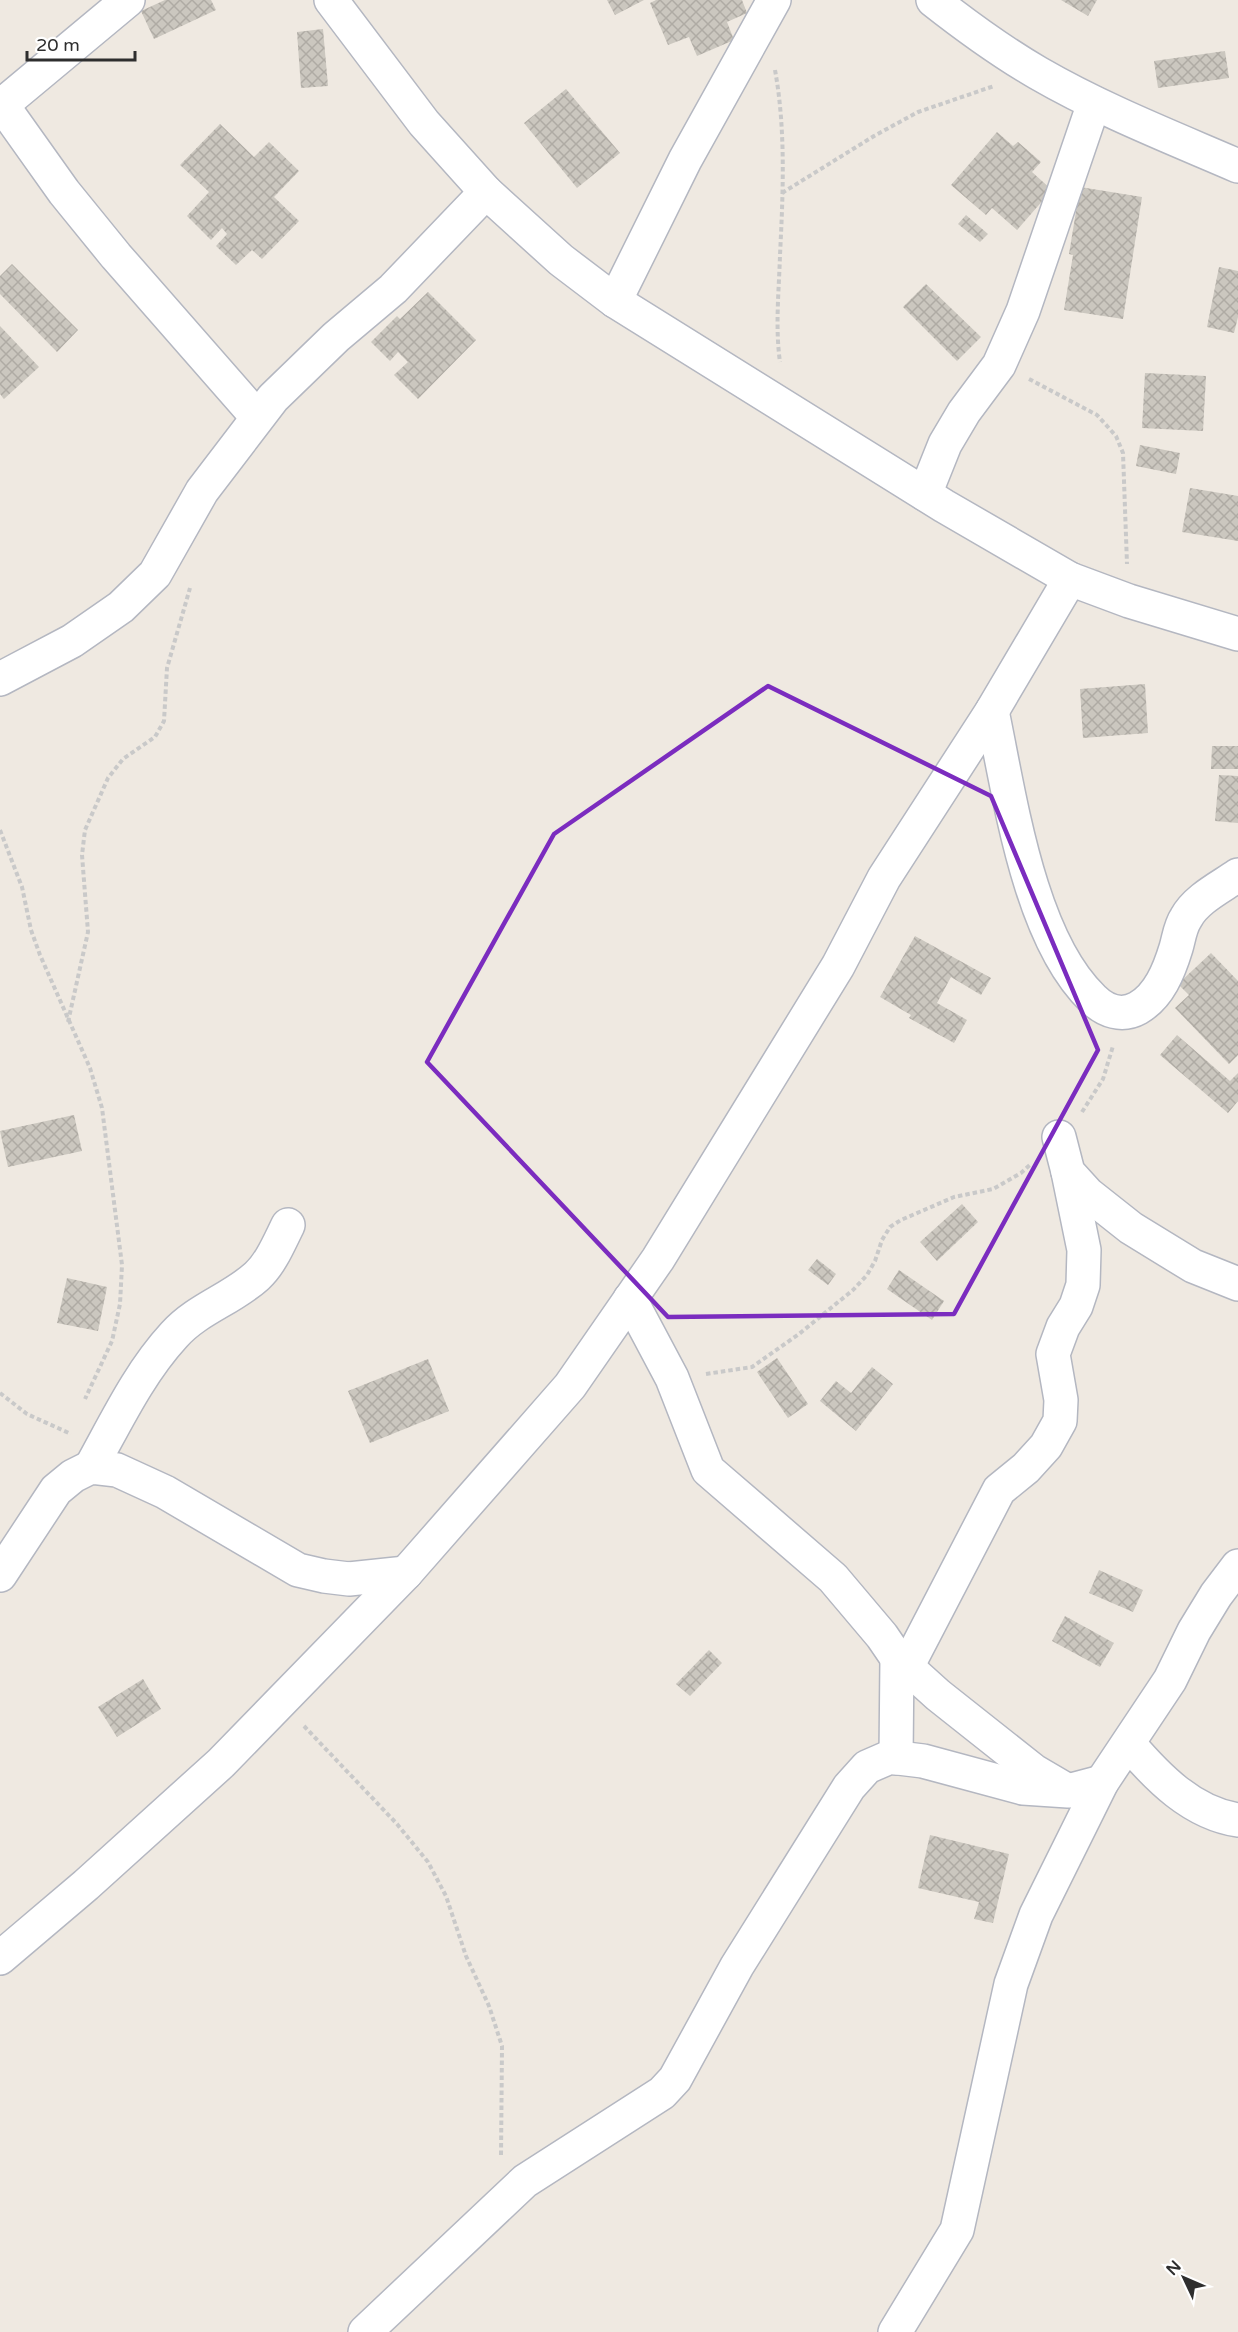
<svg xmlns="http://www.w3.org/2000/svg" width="1238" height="2332" viewBox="0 0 1238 2332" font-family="'Varela Round',sans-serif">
<defs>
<pattern id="building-cross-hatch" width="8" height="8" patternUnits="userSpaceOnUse" patternTransform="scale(1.5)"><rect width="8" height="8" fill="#cbc7bf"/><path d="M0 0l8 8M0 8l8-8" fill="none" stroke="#afaba4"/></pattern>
</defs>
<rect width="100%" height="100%" fill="#efe9e1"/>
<g fill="url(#building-cross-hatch)">
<polygon points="165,0 211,0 216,10 154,39 141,11"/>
<polygon points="607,0 644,0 615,15"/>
<polygon points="656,0 742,0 747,13 727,22 734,40 697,56 689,37 668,45 650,3"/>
<polygon points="1061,0 1097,0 1088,16"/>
<polygon points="323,29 328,86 301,88 297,32"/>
<polygon points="1225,51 1229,78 1158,88 1154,61"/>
<polygon points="566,89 620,153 577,188 524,123"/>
<polygon points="220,124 254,157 269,142 299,171 274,197 299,221 262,259 252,250 236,265 216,246 227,234 222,228 211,240 187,216 209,192 180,165"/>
<polygon points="997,132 1013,146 1018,142 1041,162 1032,172 1052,190 1017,230 992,208 986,215 951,185"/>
<polygon points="1080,187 1142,197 1123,319 1064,310 1073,255 1069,254"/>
<polygon points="966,215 988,234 980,242 958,224"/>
<polygon points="12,264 78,330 57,352 0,294 0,276"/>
<polygon points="1219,267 1238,271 1238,317 1234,333 1207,327"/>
<polygon points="926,284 981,337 957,361 903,307"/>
<polygon points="428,292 476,340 418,399 394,375 408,362 398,352 390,361 371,342 397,316 400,319"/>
<polygon points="0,326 39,367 4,399 0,394"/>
<polygon points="1145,373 1206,376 1203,431 1142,428"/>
<polygon points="1140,445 1180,453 1176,474 1136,466"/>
<polygon points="1190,488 1238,496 1238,541 1182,532"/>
<polygon points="1145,684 1148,733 1083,738 1080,689"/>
<polygon points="1212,746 1238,746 1238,769 1211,769"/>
<polygon points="1219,775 1238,776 1238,823 1215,821"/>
<polygon points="915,936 991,978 981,995 951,977 937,1003 967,1020 954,1043 909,1018 911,1015 880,997"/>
<polygon points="1211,953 1238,981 1238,1055 1229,1064 1175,1008 1189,995 1178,984"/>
<polygon points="1177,1035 1230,1081 1238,1073 1238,1101 1228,1113 1160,1055"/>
<polygon points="74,1115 82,1151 8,1167 0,1131"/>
<polygon points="962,1204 978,1222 937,1261 920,1242"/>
<polygon points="817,1259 836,1274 828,1285 808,1270"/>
<polygon points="899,1270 944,1301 932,1320 887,1289"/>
<polygon points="67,1278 107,1287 98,1331 57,1323"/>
<polygon points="777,1358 808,1404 788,1418 757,1372"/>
<polygon points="428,1359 449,1411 370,1443 348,1391"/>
<polygon points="872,1367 893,1384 856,1431 820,1401 836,1381 851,1393"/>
<polygon points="1099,1570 1143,1590 1133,1612 1089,1593"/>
<polygon points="1065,1616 1114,1643 1100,1667 1052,1641"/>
<polygon points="709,1650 722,1663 690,1696 676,1684"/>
<polygon points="143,1679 161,1709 117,1737 98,1707"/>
<polygon points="930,1835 1009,1854 993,1923 974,1919 979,1902 918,1888"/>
</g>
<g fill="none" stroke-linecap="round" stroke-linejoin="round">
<g stroke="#b4b7c1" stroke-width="36">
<g id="street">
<path d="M933 0C966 26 1002 52 1038 73 1102 110 1171 137 1238 166"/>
<polyline points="0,102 64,192 116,256 257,417"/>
<polyline points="2,105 128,0"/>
<polyline points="615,301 685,160 774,0"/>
<polyline points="925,494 945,444 964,412 999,365 1023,311 1094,103"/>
<polyline points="0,679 72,641 121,607 155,574 202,491 273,398 336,337 393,289 486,192"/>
<path d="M992 711C1010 797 1029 938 1093 999 1105 1011 1122 1017 1138 1008 1159 996 1169 971 1176 948 1179 938 1180 927 1186 918 1196 899 1221 887 1238 875"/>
<polyline points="1059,1137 1068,1172 1088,1194 1131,1228 1193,1266 1238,1284"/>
<polyline points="630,1299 672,1378 708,1470 833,1578 882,1636 897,1658 938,1695 1034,1771 1063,1788"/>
<path d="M91 1467C116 1422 139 1373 174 1335 197 1309 232 1299 257 1276 271 1263 279 1243 288 1225"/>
<polyline points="0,1575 56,1490 73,1476 91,1467 117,1470 165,1492 298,1570 324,1576 349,1579 406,1573"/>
<polyline points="907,1667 999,1490 1026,1468 1046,1446 1060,1421 1061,1400 1053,1354 1063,1327 1076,1306 1083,1285 1084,1250 1068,1172"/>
<path d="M1129 1744C1158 1778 1192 1813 1238 1820"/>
<polyline points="896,1758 897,1658"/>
<polyline points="0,1958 86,1885 221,1763 406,1573 570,1386 658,1259 838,966 884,878 992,711 1070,579"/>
<polyline points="365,2332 525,2181 662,2093 675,2079 737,1966 849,1787 867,1767 890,1757 923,1761 1023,1788 1068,1791 1102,1782"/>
<polyline points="895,2332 957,2230 1011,1984 1036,1915 1102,1782 1170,1680 1194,1631 1216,1595 1238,1566"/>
</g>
</g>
<g stroke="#b4b7c1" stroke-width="36">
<polyline id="secondary" points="331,0 424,123 486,192 561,260 615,301 944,506 1070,579 1129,601 1238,634"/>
</g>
<g stroke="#c9c9c9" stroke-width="4" stroke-dasharray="4.5 3" stroke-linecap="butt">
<path d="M775 70C786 130 783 194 780 255 779 290 775 327 780 362"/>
<polyline points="782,193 874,136 918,112 994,86"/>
<polyline points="1029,379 1097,415 1116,436 1123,453 1127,564"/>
<polyline points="0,830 22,887 31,930 40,955 90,1068 102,1108 122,1265 120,1304 112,1341 85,1399"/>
<polyline points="68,1022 88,932 82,855 85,830 108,778 123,759 155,737 164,721 167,668 190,588"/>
<polyline points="1082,1112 1103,1079 1113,1046"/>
<polyline points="706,1374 752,1367 799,1334 853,1290 867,1275 875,1261 882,1240 890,1227 901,1220 954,1197 993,1189 1021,1173 1031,1164"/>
<polyline points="0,1393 27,1414 71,1434"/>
<polyline points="304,1726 397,1824 428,1862 446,1896 466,1956 489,2006 502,2046 501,2156"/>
</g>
<use href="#street" stroke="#fff" stroke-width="33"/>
<use href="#secondary" stroke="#fff" stroke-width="33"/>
</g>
<path fill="none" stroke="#7b2cbf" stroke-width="4.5" stroke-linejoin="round" d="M768 686 991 796 1098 1050 954 1314 668 1317 427 1062 554 834Z"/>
<g transform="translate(1184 2278) rotate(314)" stroke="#ffffff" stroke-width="4.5" paint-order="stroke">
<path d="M0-4.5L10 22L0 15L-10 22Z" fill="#2e2e2e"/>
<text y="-9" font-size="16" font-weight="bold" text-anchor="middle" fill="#2e2e2e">N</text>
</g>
<path d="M27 51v9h108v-9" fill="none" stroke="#2e2e2e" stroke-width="3"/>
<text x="36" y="51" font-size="18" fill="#2e2e2e" stroke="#ffffff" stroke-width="4.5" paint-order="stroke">20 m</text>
</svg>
